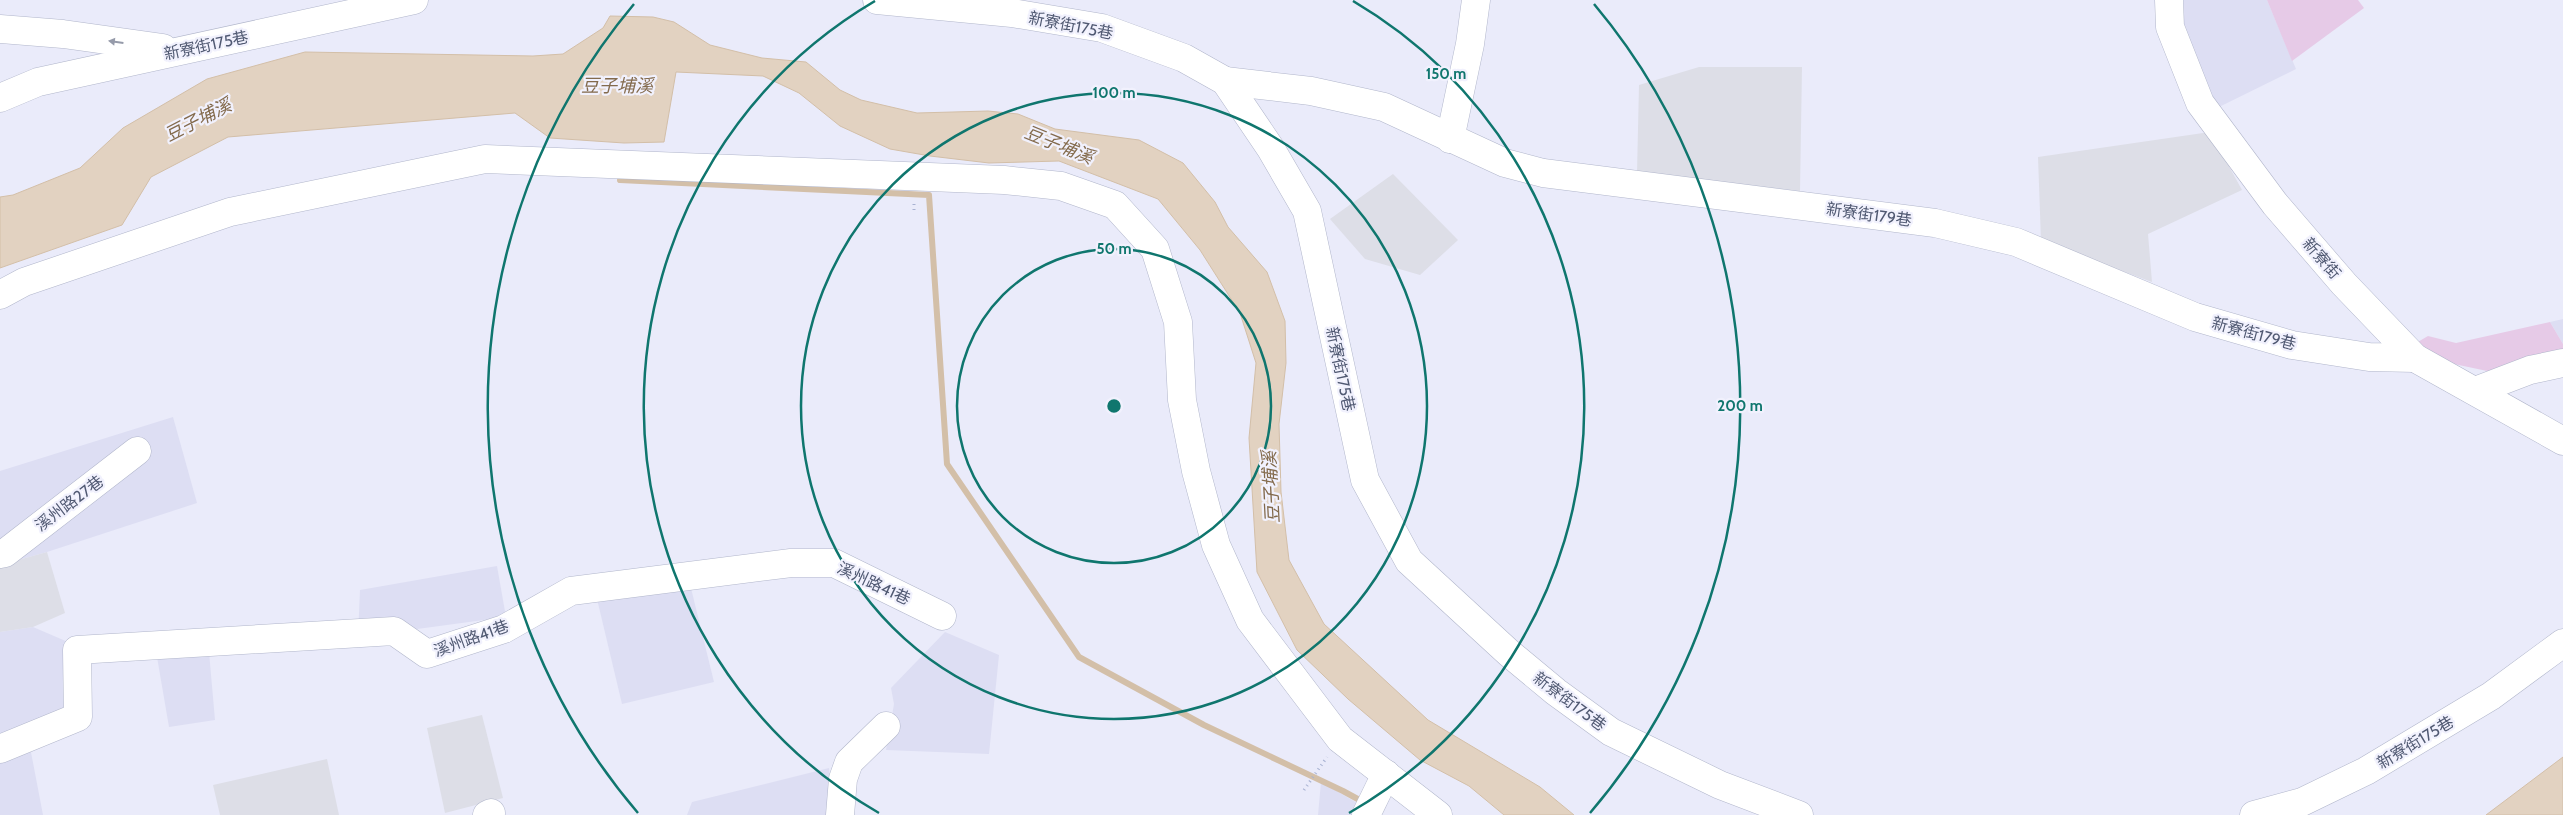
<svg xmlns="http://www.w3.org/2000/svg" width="2563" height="815" viewBox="0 0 2563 815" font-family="Cabin,'Noto Sans TC',sans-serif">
<rect width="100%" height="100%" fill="#eaebfa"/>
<g fill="#dddef3">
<polygon points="2184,0 2267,0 2296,69 2217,108 2182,26"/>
<polygon points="2563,319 2563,344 2550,322"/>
<polygon points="173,417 197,503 47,552 0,565 0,471"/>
<polygon points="497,566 506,617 358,637 360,590"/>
<polygon points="689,580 714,682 622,704 597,599"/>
<polygon points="33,627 68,642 67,709 26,726 43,815 0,815 0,632"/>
<polygon points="945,632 999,655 989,754 886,750 894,704 891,688"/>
<polygon points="209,652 215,720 169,727 157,657"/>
<polygon points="829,768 833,815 687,815 692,802"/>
<polygon points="1321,782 1378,815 1318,815"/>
</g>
<g fill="#dddee7">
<polygon points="1699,67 1802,67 1800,191 1637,173 1639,85"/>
<polygon points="2210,132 2242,190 2148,234 2152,282 2041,241 2038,157"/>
<polygon points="1393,174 1458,240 1420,275 1365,259 1330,219"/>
<polygon points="47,552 65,613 33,627 0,632 0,565"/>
<polygon points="482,715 503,798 445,813 427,728"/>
<polygon points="327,759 339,815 220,815 213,785"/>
</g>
<g fill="#e6cae7">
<polygon points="2267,0 2358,0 2364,8 2292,61"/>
<polygon points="2550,322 2563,344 2563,356 2492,372 2454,364 2416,343 2428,336 2456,343"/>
</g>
<g fill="#e2d2c1" stroke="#d3bfa8">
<polygon points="610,16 653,17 674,22 710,45 762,58 806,62 840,90 861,100 917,113 988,111 1018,114 1055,129 1139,140 1183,163 1215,202 1228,227 1267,272 1285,321 1286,363 1279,424 1281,492 1289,560 1324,624 1428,720 1540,787 1574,815 1504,815 1469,786 1420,760 1348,699 1297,650 1257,572 1249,438 1256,363 1240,313 1200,250 1158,199 1059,161 989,163 930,156 890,149 840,126 799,93 763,76 676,72 664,142 624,143 550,138 515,113 228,137 151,177 122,225 0,268 0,197 13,195 80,168 123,128 207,79 305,52 533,56 563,54 603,28"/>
<polygon points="2563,757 2563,815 2486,815"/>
</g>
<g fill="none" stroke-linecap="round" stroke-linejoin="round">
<polyline stroke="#d3bfa8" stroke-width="6" points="620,180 929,195 947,464 1079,657 1204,725 1343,791 1365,803"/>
<g stroke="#b1b6cb" stroke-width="29">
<g id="minor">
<polyline points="877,0 1012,13 1102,28 1184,58 1225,81 1271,149 1307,211 1365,480 1409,561 1509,653 1556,692 1611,732 1720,785 1799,815"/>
<polyline points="2169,0 2170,27 2200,103 2275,204 2344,284 2415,358 2563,441"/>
<polyline points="0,29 63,34 163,48"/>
<polyline points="1225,81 1311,91 1384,107 1505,163 1543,173 1935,223 2016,242 2195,317 2292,345 2369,357 2415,358"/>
<polyline points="0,98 38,82 414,0"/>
<polyline points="1450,139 1470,44 1476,0"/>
<polyline points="0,295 24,282 230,212 485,159 1004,180 1061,186 1115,205 1155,249 1178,322 1182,400 1196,471 1216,545 1250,620 1340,739 1438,815"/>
<polyline points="2475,391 2530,370 2563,363"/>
<polyline points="0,554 5,553 137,451"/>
<polyline points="0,749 78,717 77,650 394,631 427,654 504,629 571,591 791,563 834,563 942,616"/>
<polyline points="487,815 491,813"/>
<polyline points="840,815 843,779 849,762 886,726"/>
<polyline points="1366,815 1386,774"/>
<polyline points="2254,815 2302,802 2366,771 2491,696 2563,643"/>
</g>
</g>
<g stroke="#a8b2d2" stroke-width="3" stroke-dasharray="1 4" stroke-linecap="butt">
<polyline points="914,210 914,200"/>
<polyline points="1304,790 1327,757"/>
</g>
<use href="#minor" stroke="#fff" stroke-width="28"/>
</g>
<defs><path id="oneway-solid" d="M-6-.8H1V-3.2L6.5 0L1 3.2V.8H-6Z" transform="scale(1.25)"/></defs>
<use fill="#969baa" href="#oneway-solid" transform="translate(116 42) rotate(-172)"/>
<g fill="none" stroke="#0f766e" stroke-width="2.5">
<circle cx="1114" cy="406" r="157"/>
<circle cx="1114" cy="406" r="313"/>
<path d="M879 813A470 470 0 0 1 875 1M1353 1A470 470 0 0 1 1349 813"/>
<path d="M638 813A626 626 0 0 1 634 4M1594 4A626 626 0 0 1 1590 813"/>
</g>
<g text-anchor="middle" stroke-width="4.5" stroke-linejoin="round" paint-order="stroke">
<g font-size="16" fill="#505972" stroke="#f1f1fd">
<text transform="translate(1071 25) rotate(11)" y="6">新寮街175巷</text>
<text transform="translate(206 45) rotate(-12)" y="6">新寮街175巷</text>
<text transform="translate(1869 214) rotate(8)" y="6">新寮街179巷</text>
<text transform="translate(2322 258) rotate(49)" y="6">新寮街</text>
<text transform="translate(2254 333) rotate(15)" y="6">新寮街179巷</text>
<text transform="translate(1341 369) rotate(78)" y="6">新寮街175巷</text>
<text transform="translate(69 503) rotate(-37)" y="6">溪州路27巷</text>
<text transform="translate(874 583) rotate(25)" y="6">溪州路41巷</text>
<text transform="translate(471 638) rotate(-20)" y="6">溪州路41巷</text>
<text transform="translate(1570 701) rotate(37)" y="6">新寮街175巷</text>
<text transform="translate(2415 742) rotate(-31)" y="6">新寮街175巷</text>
</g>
<g font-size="18" font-style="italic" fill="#836a4c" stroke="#f1f1fd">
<text x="617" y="92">豆子埔溪</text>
<text transform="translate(198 120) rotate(-27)" y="6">豆子埔溪</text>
<text transform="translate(1059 145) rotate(22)" y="6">豆子埔溪</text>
<text transform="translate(1271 487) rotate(-93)" y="6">豆子埔溪</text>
</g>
</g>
<circle cx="1114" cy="406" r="8" fill="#0f766e" stroke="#f1f1fd" stroke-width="2.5"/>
<g font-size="15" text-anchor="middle" font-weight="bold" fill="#0f766e" stroke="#f1f1fd" stroke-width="4.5" stroke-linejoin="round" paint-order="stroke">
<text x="1446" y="79">150 m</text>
<text x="1114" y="98">100 m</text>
<text x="1114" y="254">50 m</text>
<text x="1740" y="411">200 m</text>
</g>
</svg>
